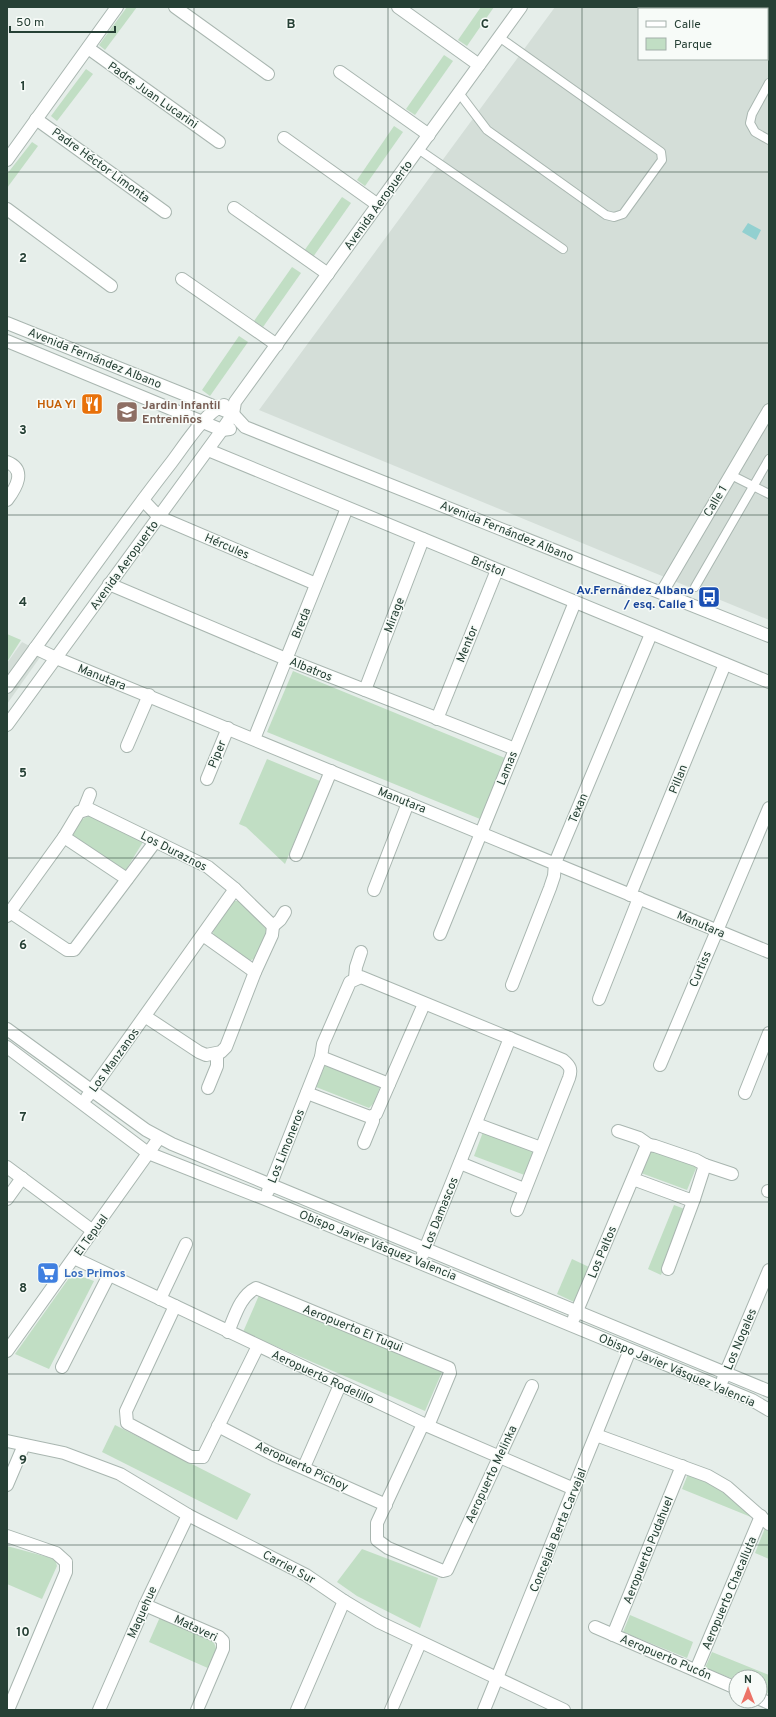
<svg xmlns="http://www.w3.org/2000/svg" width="776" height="1717" viewBox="0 0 776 1717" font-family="Overpass,sans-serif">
<rect width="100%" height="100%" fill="#e6eeea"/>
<g fill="#d4ded8" fill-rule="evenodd">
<path d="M555 7H769V620L259 410ZM639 9H767V59H639Z"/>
<polygon points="22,642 43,653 7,704 7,663"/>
</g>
<g fill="#c1dec4">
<polygon points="127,7 137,7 105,50 99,45"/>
<polygon points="481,7 494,7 467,46 458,40"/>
<polygon points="444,55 453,61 415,115 406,109"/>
<polygon points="86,69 93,74 57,121 51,116"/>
<polygon points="394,126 403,132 365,186 357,180"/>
<polygon points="32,142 38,146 7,188 7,174"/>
<polygon points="342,197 351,203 313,257 304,251"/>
<polygon points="292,267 301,273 263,327 254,321"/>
<polygon points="239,336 248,342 210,396 202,390"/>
<polygon points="7,634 21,640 7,662"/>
<polygon points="293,671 505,758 480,819 267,732"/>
<polygon points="267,759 320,781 285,864 246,827 239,824"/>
<polygon points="89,816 95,816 143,842 124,873 72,836 80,820"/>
<polygon points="232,901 242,901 267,924 268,934 256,958 246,962 214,938 212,926"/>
<polygon points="325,1065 380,1087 374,1103 369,1108 316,1087"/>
<polygon points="483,1132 536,1151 527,1176 474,1156"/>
<polygon points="650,1149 697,1166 687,1190 641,1173"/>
<polygon points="674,1205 687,1210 661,1275 648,1269"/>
<polygon points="572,1259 589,1267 574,1302 557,1294"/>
<polygon points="80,1276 94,1281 49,1369 15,1354 69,1278"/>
<polygon points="260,1293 442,1372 425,1411 243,1332"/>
<polygon points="115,1425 251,1494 237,1520 102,1452"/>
<polygon points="688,1474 722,1487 751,1517 682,1489"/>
<polygon points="765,1528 769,1532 769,1559 755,1553"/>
<polygon points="7,1546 55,1559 57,1566 42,1599 7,1584"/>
<polygon points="362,1549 438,1578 420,1628 357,1596 337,1582"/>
<polygon points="630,1615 693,1642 687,1658 623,1632"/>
<path d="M160 1617 212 1640C220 1650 215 1658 210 1669L149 1642Z"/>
<polygon points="712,1652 769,1675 769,1694 760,1690 760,1677 736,1677 736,1680 705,1668"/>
</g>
<polygon fill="#92d0d0" points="748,223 761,230 756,240 742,232"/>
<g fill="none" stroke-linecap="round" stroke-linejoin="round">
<g stroke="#a9b6b0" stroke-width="10">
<g id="service">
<polyline points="769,83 752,114 750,123 755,132 769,140"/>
<polyline points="459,93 487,130 606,215 614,217 623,214 662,160 661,152 499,37"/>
<polyline points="418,149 563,249"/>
<polyline points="731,475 769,494"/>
<polyline points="695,587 769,459"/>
</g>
</g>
<g stroke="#a9b6b0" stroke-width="14">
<g id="minor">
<polyline points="175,7 268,74"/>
<polyline points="398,7 479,65"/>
<polyline points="88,48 219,142"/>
<polyline points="340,72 429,135"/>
<polyline points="36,119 165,212"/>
<polyline points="284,138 378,205"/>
<polyline points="7,160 117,7"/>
<polyline points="234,208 328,274"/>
<polyline points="7,209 111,286"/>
<polyline points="182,279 277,345"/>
<polyline points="208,450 769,682"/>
<path d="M7 462C27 470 16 488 7 500"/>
<polyline points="143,500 159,517 316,584"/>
<polyline points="109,584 286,659 515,749"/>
<polyline points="662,592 769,410"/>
<polyline points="35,648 56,658 769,952"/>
<polyline points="365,690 423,539"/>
<polyline points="437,719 497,570"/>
<polyline points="254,739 347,508"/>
<polyline points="127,746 149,695"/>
<polyline points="207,779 228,728"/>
<polyline points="84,809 90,794"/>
<polyline points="64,837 127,879"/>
<polyline points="296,855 331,771"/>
<polyline points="374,890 408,803"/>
<polyline points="630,895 725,664"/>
<polyline points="10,912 67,950 74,950 155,842"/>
<polyline points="7,916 64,837 79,812 89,809 208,867 235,889 273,926"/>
<polyline points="273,926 280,920 285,912"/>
<polyline points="440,934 575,602"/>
<polyline points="203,935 255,972"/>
<polyline points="355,978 356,967 361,952"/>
<polyline points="512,985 550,888 554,876 555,863 651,634"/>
<polyline points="599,999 639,898"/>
<polyline points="146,1017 199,1052 206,1055 221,1052 226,1047 255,972 272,935 273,926"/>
<polyline points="7,1029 146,1130 172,1144 769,1391"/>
<polyline points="7,1047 148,1153 265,1199 752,1400 769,1410"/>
<polyline points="321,1057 389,1084"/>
<polyline points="660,1065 769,808"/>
<polyline points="208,1088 217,1066 217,1054"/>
<polyline points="307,1093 370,1117 376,1114 424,1004"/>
<polyline points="745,1093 769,1033"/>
<polyline points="87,1097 235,889"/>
<polyline points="476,1124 541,1148"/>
<polyline points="618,1131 639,1138 649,1145"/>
<polyline points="364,1143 373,1121 373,1116"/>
<polyline points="460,1163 524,1189"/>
<polyline points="705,1165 732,1174"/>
<polyline points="7,1167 93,1231"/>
<path d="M268 1191 321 1057 323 1044 350 982 361 977 563 1060C570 1066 572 1069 569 1078L517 1210"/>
<polyline points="768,1191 769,1191"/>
<polyline points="7,1199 22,1178"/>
<polyline points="423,1254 510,1038"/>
<polyline points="74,1258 428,1426 574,1489"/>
<polyline points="668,1269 694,1199"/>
<polyline points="160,1299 186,1244"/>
<polyline points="175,1306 126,1411 127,1423 191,1457 203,1457 258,1346"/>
<polyline points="574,1318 646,1147 649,1145 655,1146 696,1160 705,1165 694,1199 690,1200 633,1179"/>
<path d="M228 1332C235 1316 240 1296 256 1288L449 1368 450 1373 428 1426"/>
<polyline points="7,1351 159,1138"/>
<polyline points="62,1367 109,1275"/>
<polyline points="723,1379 769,1270"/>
<polyline points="423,1424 377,1523 377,1540 388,1548 443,1571 447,1570 532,1386"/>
<polyline points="218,1426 274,1455 386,1505"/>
<polyline points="596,1435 708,1476 727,1487 769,1524"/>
<polyline points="7,1441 64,1453 120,1474 188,1515 306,1575 344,1601 379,1622 564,1710"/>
<polyline points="304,1467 340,1385"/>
<polyline points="7,1485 24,1445"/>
<polyline points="7,1536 56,1553 66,1562 66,1572 8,1710"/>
<polyline points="145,1605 219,1637 223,1641 223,1649 197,1710"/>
<polyline points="595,1627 736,1688"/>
<polyline points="613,1635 682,1466"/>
<polyline points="696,1670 761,1516"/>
<polyline points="760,1699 769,1703"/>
<polyline points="99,1710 145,1605 188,1515"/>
<polyline points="297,1710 344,1601"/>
<polyline points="391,1710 420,1643"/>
<polyline points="484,1710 630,1350"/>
</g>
</g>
<g stroke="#a9b6b0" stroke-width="14">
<g id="tertiary">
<polyline points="7,323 233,414 245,427 769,636"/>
<polyline points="7,341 222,430 230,429"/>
<path d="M7 687C62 612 114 536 171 463 184 446 205 412 224 405"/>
<polyline points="7,725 222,430 233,414 235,402 521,7"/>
</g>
</g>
<use href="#service" stroke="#fff" stroke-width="8"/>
<use href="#minor" stroke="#fff" stroke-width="12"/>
<use href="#tertiary" stroke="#fff" stroke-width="12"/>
</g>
<path fill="none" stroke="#264035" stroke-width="1" stroke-opacity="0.55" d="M194 7V1710M388 7V1710M582 7V1710M7 172H769M7 343H769M7 515H769M7 687H769M7 858H769M7 1030H769M7 1202H769M7 1374H769M7 1545H769"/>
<defs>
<g id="restaurant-square" transform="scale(1.15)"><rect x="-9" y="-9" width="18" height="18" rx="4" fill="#e8710a" stroke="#f7fbf8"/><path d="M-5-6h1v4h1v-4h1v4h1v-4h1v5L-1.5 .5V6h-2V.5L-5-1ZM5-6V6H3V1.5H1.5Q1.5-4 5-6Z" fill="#fff"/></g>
<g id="school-square" transform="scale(1.15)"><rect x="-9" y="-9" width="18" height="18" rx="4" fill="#8d6e63" stroke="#f7fbf8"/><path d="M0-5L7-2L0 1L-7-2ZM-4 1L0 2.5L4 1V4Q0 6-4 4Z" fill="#fff"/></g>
<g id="bus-square" transform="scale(1.15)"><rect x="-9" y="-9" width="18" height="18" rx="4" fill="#1a4fb4" stroke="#f7fbf8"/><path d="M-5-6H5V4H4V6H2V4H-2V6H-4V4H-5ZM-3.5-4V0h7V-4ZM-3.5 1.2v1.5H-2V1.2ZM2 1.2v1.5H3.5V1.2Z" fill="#fff"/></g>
<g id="supermarket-square" transform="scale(1.15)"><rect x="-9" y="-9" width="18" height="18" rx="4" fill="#3f7fe0" stroke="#f7fbf8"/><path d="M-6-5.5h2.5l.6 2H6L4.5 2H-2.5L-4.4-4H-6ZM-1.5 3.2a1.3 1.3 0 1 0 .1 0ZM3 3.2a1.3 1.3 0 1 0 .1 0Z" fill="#fff"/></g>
</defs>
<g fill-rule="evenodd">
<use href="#restaurant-square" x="92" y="404"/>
<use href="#school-square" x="127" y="412"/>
<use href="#bus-square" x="709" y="597"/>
<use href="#supermarket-square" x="48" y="1273"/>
</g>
<g text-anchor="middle" stroke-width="3" stroke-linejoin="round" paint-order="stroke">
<g font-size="12" fill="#264035" stroke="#f7fbf8">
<text transform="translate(153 95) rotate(35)" y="4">Padre Juan Lucarini</text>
<text transform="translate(101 165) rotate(36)" y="4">Padre Héctor Limonta</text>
<text transform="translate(378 205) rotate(-54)" y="4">Avenida Aeropuerto</text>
<text transform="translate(95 358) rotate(22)" y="4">Avenida Fernández Albano</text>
<text transform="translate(715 501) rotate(-59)" y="4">Calle 1</text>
<text transform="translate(507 531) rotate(22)" y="4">Avenida Fernández Albano</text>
<text transform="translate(227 546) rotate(23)" y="4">Hércules</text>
<text transform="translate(124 565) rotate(-54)" y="4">Avenida Aeropuerto</text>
<text transform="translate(488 566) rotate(22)" y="4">Bristol</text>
<text transform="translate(394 615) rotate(-69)" y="4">Mirage</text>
<text transform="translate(301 623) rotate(-68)" y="4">Breda</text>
<text transform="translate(467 644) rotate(-68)" y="4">Mentor</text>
<text transform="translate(311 669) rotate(22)" y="4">Albatros</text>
<text transform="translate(102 677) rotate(22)" y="4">Manutara</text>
<text transform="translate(217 754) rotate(-68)" y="4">Piper</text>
<text transform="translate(507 768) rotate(-68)" y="4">Lamas</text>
<text transform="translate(678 779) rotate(-68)" y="4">Pillan</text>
<text transform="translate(402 800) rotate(22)" y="4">Manutara</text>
<text transform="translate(578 808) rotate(-67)" y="4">Texan</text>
<text transform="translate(174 851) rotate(27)" y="4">Los Duraznos</text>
<text transform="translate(701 924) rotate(23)" y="4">Manutara</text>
<text transform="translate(700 969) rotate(-67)" y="4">Curtiss</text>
<text transform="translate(114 1060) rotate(-54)" y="4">Los Manzanos</text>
<text transform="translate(286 1146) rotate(-68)" y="4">Los Limoneros</text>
<text transform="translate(440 1213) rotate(-68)" y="4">Los Damascos</text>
<text transform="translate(91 1235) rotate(-54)" y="4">El Tepual</text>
<text transform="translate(378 1245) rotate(22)" y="4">Obispo Javier Vásquez Valencia</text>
<text transform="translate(602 1252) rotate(-67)" y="4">Los Paltos</text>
<text transform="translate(353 1328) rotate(22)" y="4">Aeropuerto El Tuqui</text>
<text transform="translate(740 1339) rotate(-67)" y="4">Los Nogales</text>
<text transform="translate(677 1370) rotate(23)" y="4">Obispo Javier Vásquez Valencia</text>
<text transform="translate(323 1377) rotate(25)" y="4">Aeropuerto Rodelillo</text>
<text transform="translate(302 1466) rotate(25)" y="4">Aeropuerto Pichoy</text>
<text transform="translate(491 1474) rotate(-65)" y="4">Aeropuerto Melinka</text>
<text transform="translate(558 1530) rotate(-68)" y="4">Concejala Berta Carvajal</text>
<text transform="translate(648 1550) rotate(-68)" y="4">Aeropuerto Pudahuel</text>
<text transform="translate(289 1567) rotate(28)" y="4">Carriel Sur</text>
<text transform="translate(729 1593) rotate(-67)" y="4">Aeropuerto Chacalluta</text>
<text transform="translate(142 1612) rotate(-66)" y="4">Maquehue</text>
<text transform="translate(196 1628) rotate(25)" y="4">Mataveri</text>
<text transform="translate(666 1657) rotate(23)" y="4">Aeropuerto Pucón</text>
</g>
<g font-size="12" font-weight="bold" fill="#c56008" stroke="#f7fbf8" text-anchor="end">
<text x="76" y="408">HUA YI</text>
</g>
<g font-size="12" font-weight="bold" fill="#785e54" stroke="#f7fbf8" text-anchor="start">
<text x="142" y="409">Jardin Infantil<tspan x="142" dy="14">Entreniños</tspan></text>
</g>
<g font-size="12" font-weight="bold" fill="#164399" stroke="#f7fbf8" text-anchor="end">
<text x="694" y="594">Av.Fernández Albano<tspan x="694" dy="14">/ esq. Calle 1</tspan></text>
</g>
<g font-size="12" font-weight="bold" fill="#366cbe" stroke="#f7fbf8" text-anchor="start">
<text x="64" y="1277">Los Primos</text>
</g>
</g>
<g font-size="13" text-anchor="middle" font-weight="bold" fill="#264035" stroke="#f7fbf8" stroke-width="3" stroke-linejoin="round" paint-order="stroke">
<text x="291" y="28">B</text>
<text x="485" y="28">C</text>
<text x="23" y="90">1</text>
<text x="23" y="262">2</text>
<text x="23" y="434">3</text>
<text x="23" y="606">4</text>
<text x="23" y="777">5</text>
<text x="23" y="949">6</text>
<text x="23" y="1121">7</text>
<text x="23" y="1292">8</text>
<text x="23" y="1464">9</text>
<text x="23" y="1636">10</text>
</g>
<rect width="776" height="1717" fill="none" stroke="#264035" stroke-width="16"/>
<rect x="638" y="8" width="130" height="52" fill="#f7fbf8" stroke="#a3b0aa"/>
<rect x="646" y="21" width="20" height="6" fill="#ffffff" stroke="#a3b0aa"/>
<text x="674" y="28" font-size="12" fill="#264035">Calle</text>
<rect x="646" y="38" width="20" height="12" fill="#c1dec4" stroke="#a3b0aa"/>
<text x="674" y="48" font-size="12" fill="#264035">Parque</text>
<g transform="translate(748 1689)"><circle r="19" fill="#f7fbf8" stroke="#a3b0aa"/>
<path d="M0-3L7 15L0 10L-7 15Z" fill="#ec7367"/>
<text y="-6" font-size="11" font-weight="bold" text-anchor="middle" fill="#264035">N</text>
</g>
<path d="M10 26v6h105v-6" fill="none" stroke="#264035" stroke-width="2"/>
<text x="16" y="26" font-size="12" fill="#264035" stroke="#f7fbf8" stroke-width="3" paint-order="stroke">50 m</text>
</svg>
